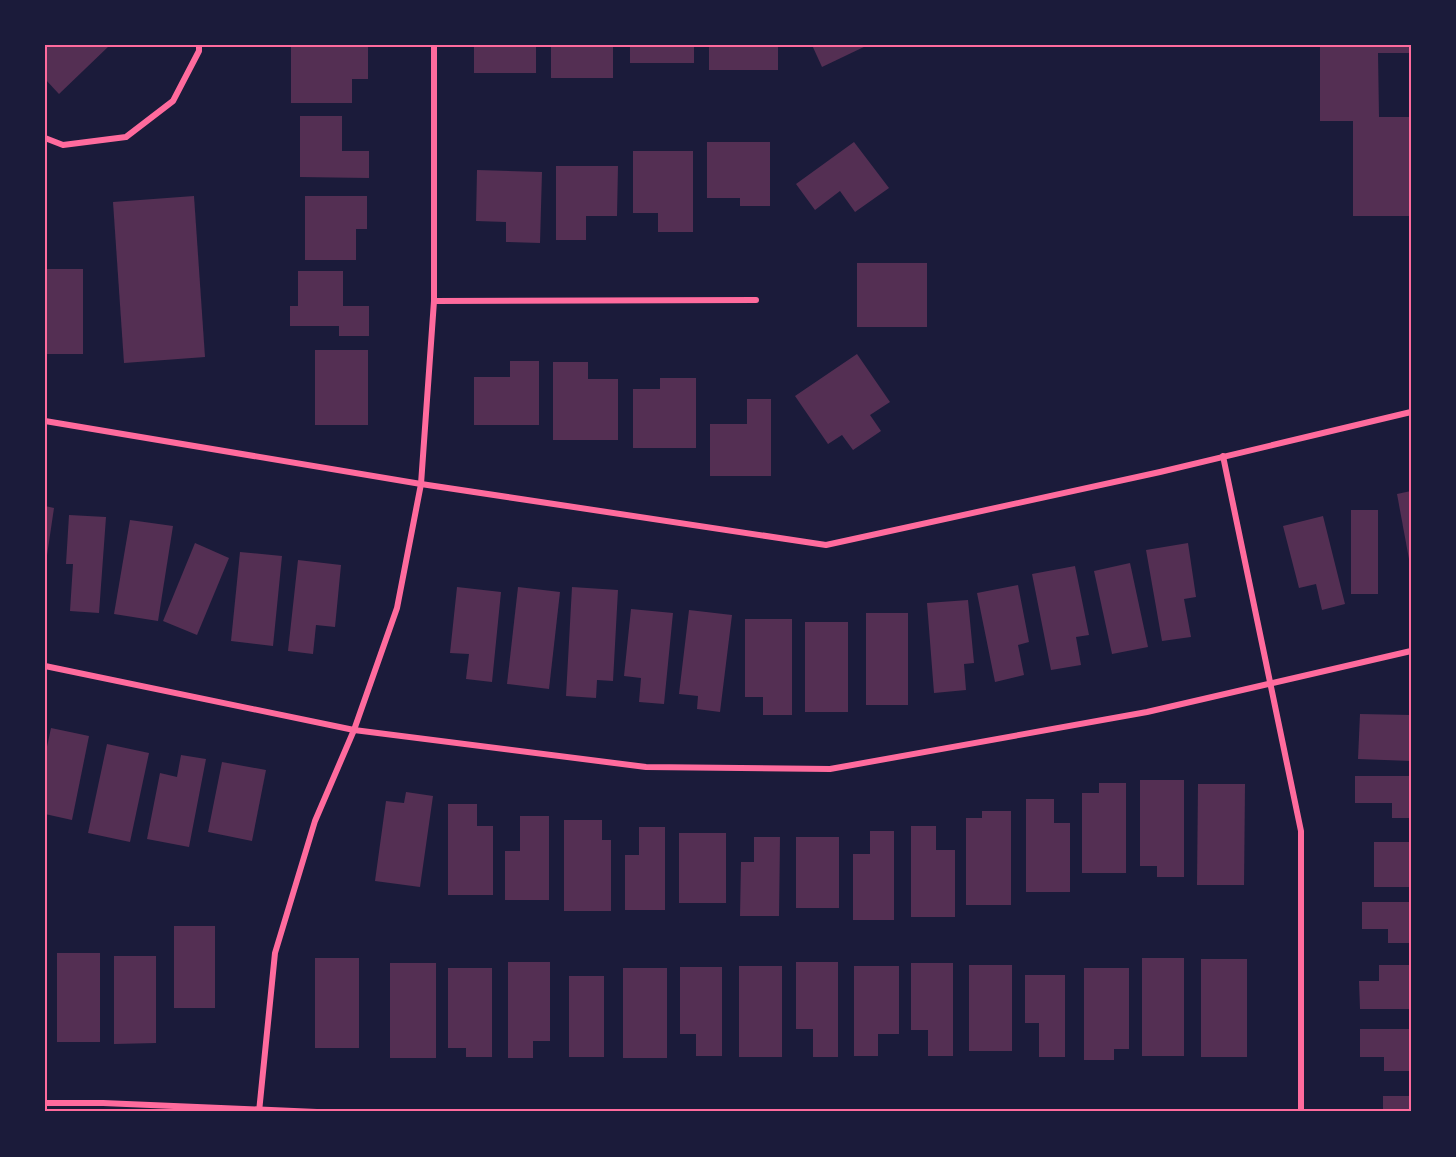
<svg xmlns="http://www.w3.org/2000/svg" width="1456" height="1157" viewBox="0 0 1456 1157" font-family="'DM Sans',sans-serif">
<rect width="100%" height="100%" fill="#1b1b3a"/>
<g fill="#542f53">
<polygon points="45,45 110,45 59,94 45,79"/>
<polygon points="291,45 368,45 368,79 352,79 352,103 291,103"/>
<rect x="474" y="45" width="62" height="28"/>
<rect x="551" y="45" width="62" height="33"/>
<rect x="630" y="45" width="64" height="18"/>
<rect x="709" y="45" width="69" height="25"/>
<polygon points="812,45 868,45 822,67"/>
<polygon points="1320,45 1411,45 1411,53 1378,53 1379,117 1411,117 1411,216 1353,216 1353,121 1320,121"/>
<polygon points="300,116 342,116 342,151 369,151 369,178 300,177"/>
<polygon points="707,142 770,142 770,206 740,206 740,198 707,198"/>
<polygon points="854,142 889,188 855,212 840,191 815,210 796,184"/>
<polygon points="633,151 693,151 693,232 658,232 658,213 633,213"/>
<polygon points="556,166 618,166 617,216 586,216 586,240 556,240"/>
<polygon points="477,170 542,172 540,243 506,242 506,222 476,221"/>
<polygon points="194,196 205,357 124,363 113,202"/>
<polygon points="305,196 367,196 367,229 356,229 356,260 305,260"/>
<rect x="857" y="263" width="70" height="64"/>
<rect x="45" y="269" width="38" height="85"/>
<polygon points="298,271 343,271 343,306 369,306 369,336 339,336 339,326 290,326 290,306 298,306"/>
<rect x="315" y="350" width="53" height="75"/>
<polygon points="857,354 890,402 870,415 881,431 853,450 842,435 828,444 795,396"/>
<polygon points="510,361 539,361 539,425 474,425 474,377 510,377"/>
<polygon points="553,362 588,362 588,379 618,379 618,440 553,440"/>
<polygon points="660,378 696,378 696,448 633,448 633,389 660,389"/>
<polygon points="747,399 771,399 771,476 710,476 710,424 747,424"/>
<polygon points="1411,491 1411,558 1409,559 1397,494"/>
<polygon points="45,506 54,508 46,562 45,562"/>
<rect x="1351" y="510" width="27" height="84"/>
<polygon points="69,515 106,517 99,613 70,611 73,564 66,564"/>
<polygon points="1323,516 1345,604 1322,610 1316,584 1299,588 1283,526"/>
<polygon points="130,520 173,526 158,621 114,614"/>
<polygon points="195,543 229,558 197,635 163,621"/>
<polygon points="1188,543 1196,597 1184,599 1191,637 1162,641 1146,550"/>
<polygon points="240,552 282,556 273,646 231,641"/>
<polygon points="298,560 341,565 335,627 316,625 313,654 288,651"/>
<polygon points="1130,563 1148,647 1112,654 1094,571"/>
<polygon points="1075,566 1089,635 1076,637 1081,665 1051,670 1032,574"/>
<polygon points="1018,585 1029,642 1018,645 1024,675 995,682 977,593"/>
<polygon points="457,587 501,592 492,682 466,679 469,654 450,653"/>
<polygon points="518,587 560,592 549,689 507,684"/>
<polygon points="572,587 618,590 613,681 597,680 596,698 566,696"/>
<polygon points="968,600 974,663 964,664 966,690 934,693 927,603"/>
<polygon points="631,609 673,613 664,704 639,702 641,678 624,676"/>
<polygon points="689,610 732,615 720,712 697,709 698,696 679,694"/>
<rect x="866" y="613" width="42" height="92"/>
<polygon points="745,619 792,619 792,715 763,715 763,697 745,697"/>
<rect x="805" y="622" width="43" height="90"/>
<polygon points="1360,714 1411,715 1411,761 1358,759"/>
<polygon points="51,728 89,736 72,820 45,814 45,756"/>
<polygon points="107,744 149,753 130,842 88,833"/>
<polygon points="181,755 206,759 189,847 147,839 160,773 177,777"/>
<polygon points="222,762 266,770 252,841 208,832"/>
<polygon points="1355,776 1411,776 1411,818 1392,818 1392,803 1355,803"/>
<polygon points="1140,780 1184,780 1184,877 1157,877 1157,866 1140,866"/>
<polygon points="1099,783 1126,783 1126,873 1082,873 1082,793 1099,793"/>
<polygon points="1198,784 1245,784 1244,885 1197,885"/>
<polygon points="406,792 433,796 420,887 375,881 386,801 404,803"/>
<polygon points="1026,799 1054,799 1054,823 1070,823 1070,892 1026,892"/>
<polygon points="448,804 477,804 477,826 493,826 493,895 448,895"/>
<polygon points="982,811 1011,811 1011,905 966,905 966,818 982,818"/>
<polygon points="520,816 549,816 549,900 505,900 505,851 520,851"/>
<polygon points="564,820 602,820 602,840 611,840 611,911 564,911"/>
<polygon points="911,826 936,826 936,850 955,850 955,917 911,917"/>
<polygon points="639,827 665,827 665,910 625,910 625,855 639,855"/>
<polygon points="870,831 894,831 894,920 853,920 853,854 870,854"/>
<rect x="679" y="833" width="47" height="70"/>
<polygon points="754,837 780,837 779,916 740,916 741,862 754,862"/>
<rect x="796" y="837" width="43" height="71"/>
<rect x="1374" y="842" width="37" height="45"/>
<polygon points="1362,902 1411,902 1411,943 1388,943 1388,929 1362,929"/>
<rect x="174" y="926" width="41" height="82"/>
<rect x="57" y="953" width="43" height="89"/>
<polygon points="114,956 156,956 156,1043 114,1044"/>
<rect x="315" y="958" width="44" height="90"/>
<rect x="1142" y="958" width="42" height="98"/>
<rect x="1201" y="959" width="46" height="98"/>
<polygon points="508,962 550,962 550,1041 533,1041 533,1058 508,1058"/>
<polygon points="796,962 838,962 838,1057 813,1057 813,1029 796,1029"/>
<rect x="390" y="963" width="46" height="95"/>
<polygon points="911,963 953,963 953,1056 928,1056 928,1030 911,1030"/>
<rect x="969" y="965" width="43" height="86"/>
<polygon points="1379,965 1411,965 1411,1009 1360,1009 1359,981 1379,981"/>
<rect x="739" y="966" width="43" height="91"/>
<polygon points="854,966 899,966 899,1034 878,1034 878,1056 854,1056"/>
<polygon points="680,967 722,967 722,1056 696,1056 696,1034 680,1034"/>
<polygon points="448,968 492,968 492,1057 466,1057 466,1048 448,1048"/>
<rect x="623" y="968" width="44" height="90"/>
<polygon points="1084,968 1129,968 1129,1049 1114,1049 1114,1060 1084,1060"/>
<polygon points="1025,975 1065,975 1065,1057 1039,1057 1039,1023 1025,1023"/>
<rect x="569" y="976" width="35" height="81"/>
<polygon points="1360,1029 1411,1029 1411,1071 1384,1071 1384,1057 1360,1057"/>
<rect x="1383" y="1096" width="28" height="16"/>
</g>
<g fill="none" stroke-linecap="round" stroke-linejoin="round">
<g stroke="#ff6b9d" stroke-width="6">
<polyline points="45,138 63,145 126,137 173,101 199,51 199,45"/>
<polyline points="434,301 756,300"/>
<polyline points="45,421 421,484 826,545 1160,472 1411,412"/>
<polyline points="1223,456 1301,831 1301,1112"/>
<polyline points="45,666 354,730 646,767 830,769 1147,712 1411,651"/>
<polyline points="45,1103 103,1103 317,1112"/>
<polyline points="259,1112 275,953 315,821 354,730 397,608 421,484 434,301 434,45"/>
</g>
</g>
<rect width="1456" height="1157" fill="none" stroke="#1b1b3a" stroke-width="93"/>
<rect x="46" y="46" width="1364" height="1064" fill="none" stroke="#ff6b9d" stroke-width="2"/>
</svg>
